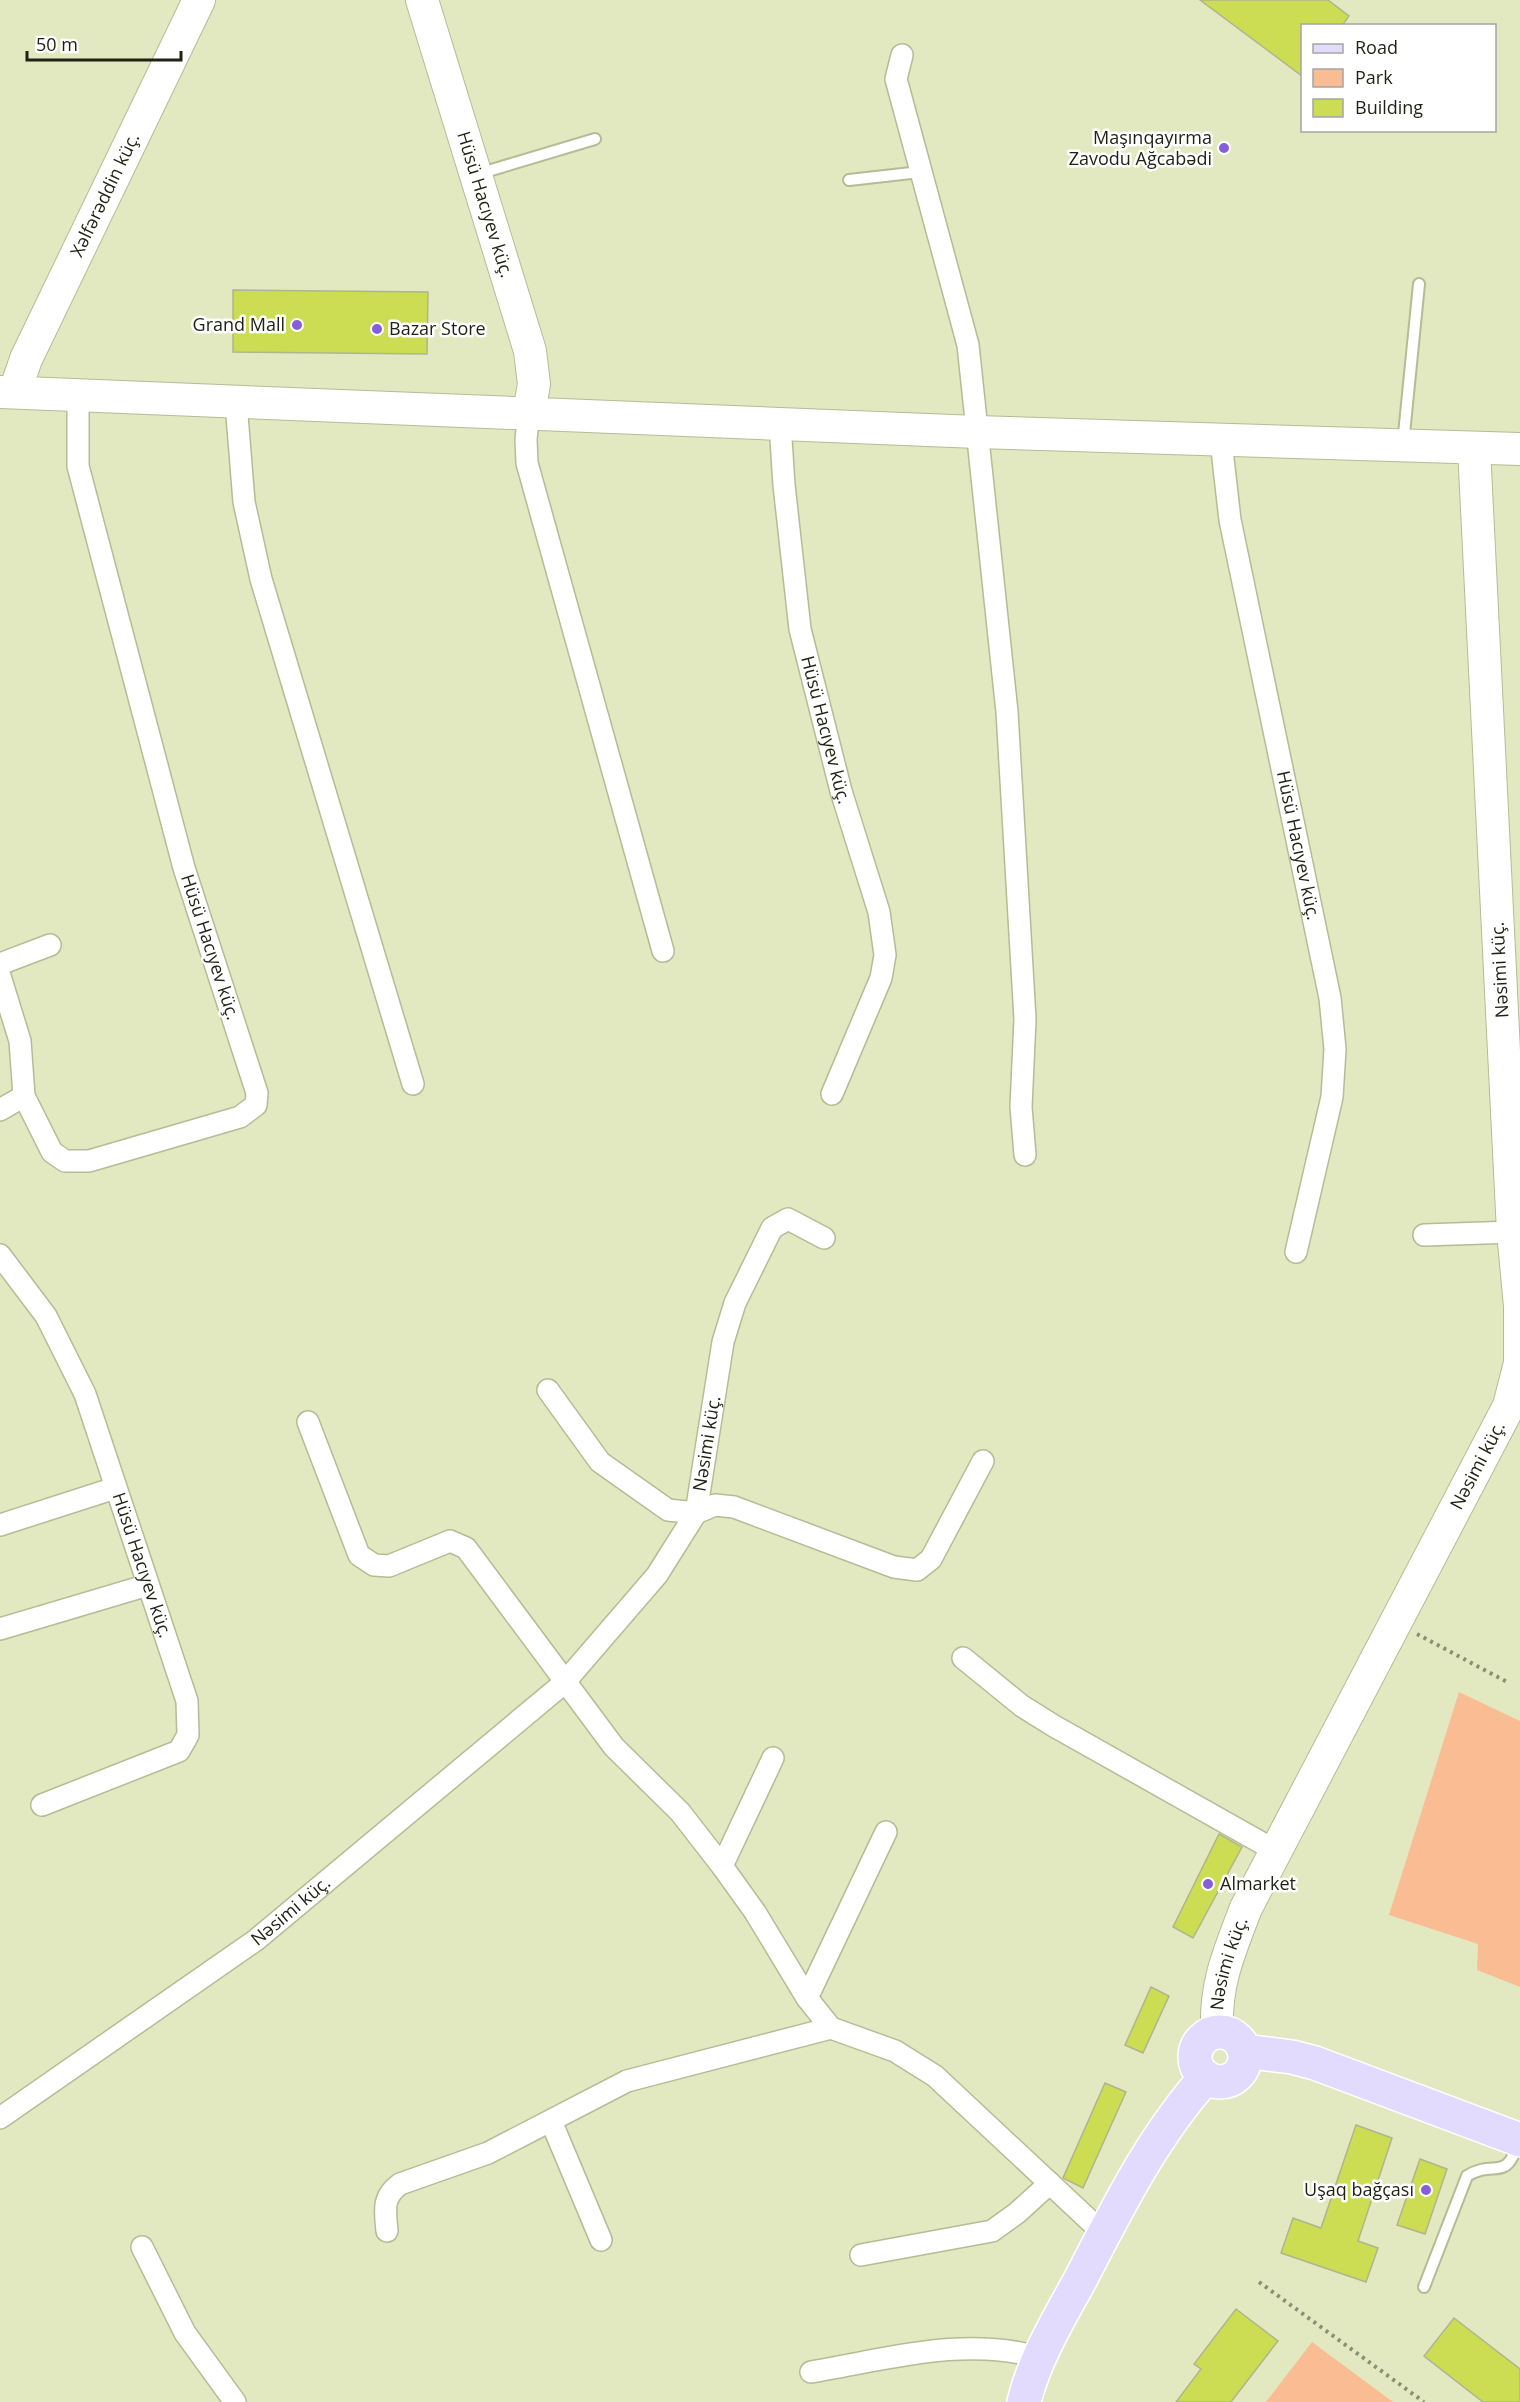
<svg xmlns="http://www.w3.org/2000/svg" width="1520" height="2402" viewBox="0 0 1520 2402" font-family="'Open Sans',sans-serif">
<rect width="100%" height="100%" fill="#e2e9c1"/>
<g fill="#fabc92">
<polygon points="1459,1692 1520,1721 1520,1987 1477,1970 1478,1944 1389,1915"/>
<polygon points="1312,2342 1393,2402 1266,2402"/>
</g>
<g fill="#ccdc53" stroke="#afb58e" stroke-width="1.5">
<polygon points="1200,0 1328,0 1349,16 1342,26 1302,26 1302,76"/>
<polygon points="233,290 428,292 427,354 233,352"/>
<polygon points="1219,1834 1242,1847 1193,1938 1173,1927"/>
<polygon points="1151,1987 1169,1996 1143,2053 1125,2045"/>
<polygon points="1105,2083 1126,2092 1083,2188 1063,2178"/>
<polygon points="1356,2125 1392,2138 1358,2241 1378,2248 1366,2282 1281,2253 1293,2218 1321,2228"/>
<polygon points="1420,2159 1447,2169 1425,2234 1397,2225"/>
<polygon points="1236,2309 1278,2341 1231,2402 1176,2402 1201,2369 1194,2364"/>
<polygon points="1454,2318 1520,2369 1520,2402 1483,2402 1424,2356"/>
</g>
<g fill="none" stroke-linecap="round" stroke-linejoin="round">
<g stroke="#b5bc95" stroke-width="14">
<g id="lane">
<polyline points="478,174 595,139"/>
<polyline points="849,180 920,172"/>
<polyline points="1403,444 1419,284"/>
<path d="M1424 2287 1467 2176C1494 2159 1506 2183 1518 2143"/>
</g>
</g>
<g stroke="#b5bc95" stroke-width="24">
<g id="street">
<polyline points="902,55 896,79 968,345 1007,712 1025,1019 1021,1107 1025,1155"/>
<polyline points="236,403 244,502 261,579 413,1084"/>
<polyline points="529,413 526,439 527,463 663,951"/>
<path id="s1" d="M780 424 784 485 800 629 841 791 879 912 885 955 881 978 832 1094"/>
<path id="s2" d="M1221 441 1230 520 1330 998 1335 1049 1332 1097 1296 1252"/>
<polyline points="0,964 50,945"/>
<polyline points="0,976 20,1041 24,1096 52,1152 65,1161 89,1161 240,1117 256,1105 257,1093 184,868 78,466 78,396"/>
<polyline points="0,1110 24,1096"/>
<polyline points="1424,1235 1513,1232"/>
<path id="s3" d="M0 1255 46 1316 85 1394 187 1701 188 1735 179 1751 42 1805"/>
<polyline points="548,1390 600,1462 668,1510 696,1513 715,1505 734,1507 894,1567 917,1570 931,1559 983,1461"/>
<polyline points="308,1422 359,1555 374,1565 389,1566 450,1541 466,1548 614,1747 680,1812 722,1866 755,1912 807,1998 831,2028 895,2051 935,2076 1104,2234"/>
<polyline points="0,1525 115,1488"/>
<polyline points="0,1629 148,1585"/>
<polyline points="963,1658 1022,1706 1054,1726 1276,1851"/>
<polyline points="722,1866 773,1758"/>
<polyline points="807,1998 886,1832"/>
<path id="s4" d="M0 2118 256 1940 564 1683 657 1575 696 1513 723 1342 735 1303 772 1228 788 1219 824 1238"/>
<polyline points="551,2121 601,2240"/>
<path d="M387 2231C385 2210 382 2197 400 2184L488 2153 627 2081 831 2028"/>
<polyline points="142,2247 185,2333 235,2402"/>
<polyline points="861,2255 992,2231 1017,2213 1050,2183"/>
<path d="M811 2372C884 2360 967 2335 1040 2358"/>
</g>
</g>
<g stroke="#b5bc95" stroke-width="34">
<g id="secondary">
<path id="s5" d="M422 0 530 351 534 384 529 413"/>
<path id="s6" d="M15 391 26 359 199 0"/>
<polyline points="0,392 977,432 1520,449"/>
<path id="s7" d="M1217 2032C1215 1983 1229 1953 1246 1908L1509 1406 1520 1363V1306L1513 1232 1474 449"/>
</g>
</g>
<g stroke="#fff" stroke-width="36">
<g id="primary">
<circle cx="1220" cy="2057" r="25"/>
<polyline points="1244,2051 1292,2057 1315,2063 1520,2140"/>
<path d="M1024 2402C1034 2360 1058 2320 1079 2282 1116 2211 1152 2137 1206 2077"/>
</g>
</g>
<g stroke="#8b8f72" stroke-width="4" stroke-dasharray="3 4.5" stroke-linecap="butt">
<polyline points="1417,1634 1509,1683"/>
<polyline points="1259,2282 1424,2402"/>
</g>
<use href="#lane" stroke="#fff" stroke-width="10"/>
<use href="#street" stroke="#fff" stroke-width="21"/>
<use href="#secondary" stroke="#fff" stroke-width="32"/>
<use href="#primary" stroke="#e3dbfd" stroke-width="33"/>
</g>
<g fill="#875ed9" stroke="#fff" stroke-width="2">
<circle cx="1224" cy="148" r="6"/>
<circle cx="297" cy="325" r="6"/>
<circle cx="377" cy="329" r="6"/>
<circle cx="1208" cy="1884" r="6"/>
<circle cx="1426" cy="2190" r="6"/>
</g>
<g text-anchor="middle" stroke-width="5" stroke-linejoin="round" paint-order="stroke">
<g font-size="18" fill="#1f2112" stroke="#fff" text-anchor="end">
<text x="1212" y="144">Maşınqayırma<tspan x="1212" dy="21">Zavodu Ağcabədi</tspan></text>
<text x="285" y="331">Grand Mall</text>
<text x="389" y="335" text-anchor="start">Bazar Store</text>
<text x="1220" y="1890" text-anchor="start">Almarket</text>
<text x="1414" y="2196">Uşaq bağçası</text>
</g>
<g font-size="18" fill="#1f2112" stroke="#fff">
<text dy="6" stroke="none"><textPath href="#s6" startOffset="216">Xəlfərəddin küç.</textPath></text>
<text dy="6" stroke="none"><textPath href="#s5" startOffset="214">Hüsü Hacıyev küç.</textPath></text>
<text dy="6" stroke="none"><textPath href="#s1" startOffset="310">Hüsü Hacıyev küç.</textPath></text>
<text dy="6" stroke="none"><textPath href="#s2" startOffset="412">Hüsü Hacıyev küç.</textPath></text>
<text transform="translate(210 947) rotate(72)" y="6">Hüsü Hacıyev küç.</text>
<text transform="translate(1500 970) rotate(-93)" y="6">Nəsimi küç.</text>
<text dy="6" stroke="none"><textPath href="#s4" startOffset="999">Nəsimi küç.</textPath></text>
<text dy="6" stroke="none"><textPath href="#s7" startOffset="628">Nəsimi küç.</textPath></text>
<text dy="6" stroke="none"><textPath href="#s3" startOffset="344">Hüsü Hacıyev küç.</textPath></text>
<text dy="6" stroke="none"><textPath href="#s4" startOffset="357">Nəsimi küç.</textPath></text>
<text dy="6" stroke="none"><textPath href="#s7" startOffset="70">Nəsimi küç.</textPath></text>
</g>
</g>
<rect x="1301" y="24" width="195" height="108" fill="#ffffff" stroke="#a5a6a0" stroke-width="1.5"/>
<rect x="1313" y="44" width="30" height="9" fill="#e3dbfd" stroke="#a5a6a0" stroke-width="1.5"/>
<text x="1355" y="54" font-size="18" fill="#1f2112">Road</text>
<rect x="1313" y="69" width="30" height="18" fill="#fabc92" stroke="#a5a6a0" stroke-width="1.5"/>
<text x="1355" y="84" font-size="18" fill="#1f2112">Park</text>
<rect x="1313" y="99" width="30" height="18" fill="#ccdc53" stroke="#a5a6a0" stroke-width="1.5"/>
<text x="1355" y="114" font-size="18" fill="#1f2112">Building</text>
<path d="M27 51v9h154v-9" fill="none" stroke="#1f2112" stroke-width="3"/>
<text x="36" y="51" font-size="18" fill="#1f2112" stroke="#ffffff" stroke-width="4.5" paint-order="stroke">50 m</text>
</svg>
